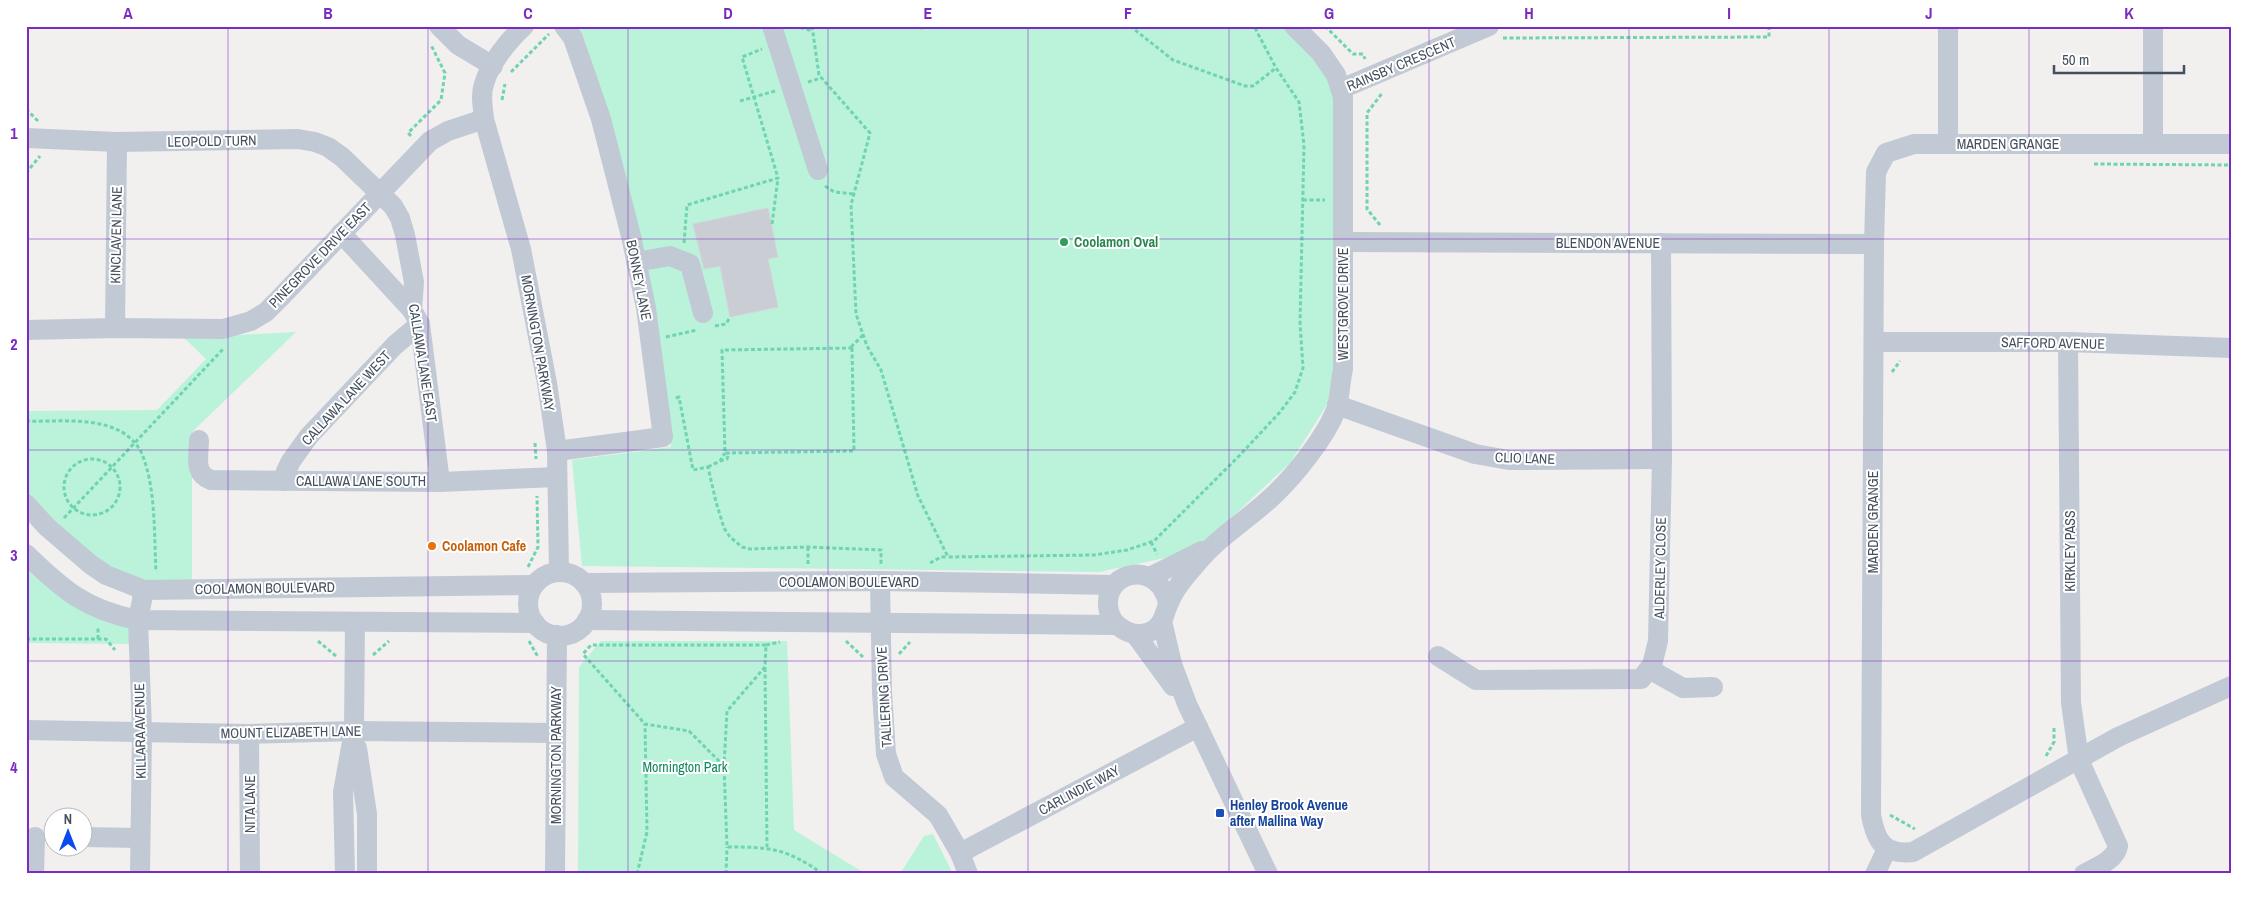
<svg xmlns="http://www.w3.org/2000/svg" width="2257" height="900" viewBox="0 0 2257 900" font-family="'Archivo Narrow',sans-serif">
<rect width="100%" height="100%" fill="#f2efef"/>
<g fill="#baf3d9">
<polygon points="577,26 1284,26 1311,53 1326,72 1337,99 1334,360 1328,403 1290,463 1203,544 1165,558 1099,572 582,566 572,460 671,447 652,310 610,124 584,38"/>
<polygon points="296,332 192,432 192,586 106,575 26,495 26,411 157,410 206,359 180,334 237,335"/>
<polygon points="26,554 51,578 138,620 139,644 26,643"/>
<polygon points="601,641 787,641 794,830 866,874 578,874 579,667"/>
<polygon points="933,834 953,874 900,874 924,836"/>
</g>
<polygon fill="#cbcdd5" stroke="#d3d4db" points="768,208 778,257 768,259 778,307 730,317 720,266 704,269 693,224"/>
<g fill="none" stroke-linecap="round" stroke-linejoin="round">
<g stroke="#6fd4b2" stroke-width="3" stroke-dasharray="4 2.5" stroke-linecap="butt">
<polyline points="794,26 813,31"/>
<polyline points="812,26 819,75 870,133 851,205 856,314 867,346 881,370 918,496 948,557 1094,555 1127,550 1154,541 1239,456 1280,412 1295,392 1303,368 1300,323 1304,145 1299,102 1276,68 1254,26"/>
<polyline points="914,26 922,28 926,26"/>
<polyline points="1130,26 1173,60 1245,86 1253,86 1276,68"/>
<polyline points="1325,26 1353,54 1363,54 1365,59"/>
<polyline points="1503,38 1769,37 1769,26"/>
<polyline points="511,72 549,34"/>
<polyline points="808,82 821,78"/>
<polyline points="502,100 505,84"/>
<polyline points="740,101 775,91"/>
<polyline points="26,109 38,121"/>
<polyline points="411,136 408,133 441,100 445,73 431,45"/>
<polyline points="2094,164 2231,165"/>
<polyline points="26,173 40,156"/>
<polyline points="825,186 834,192 854,194"/>
<polyline points="1303,200 1325,200"/>
<polyline points="772,224 778,178"/>
<polyline points="1380,225 1367,209 1367,113 1383,92"/>
<polyline points="684,243 687,205 778,178 742,57 762,49"/>
<polyline points="715,326 726,324 730,317"/>
<polyline points="666,337 697,330"/>
<polyline points="851,347 863,335"/>
<polygon points="852,348 854,451 725,453 722,350"/>
<polyline points="1892,372 1900,361"/>
<polyline points="676,398 679,397 693,470 708,467 716,502 724,528 730,537 742,547 750,549 808,547 881,550 881,564"/>
<path d="M26 421C55 422 91 417 118 430 127 434 138 444 142 454 156 488 154 535 156 572"/>
<polyline points="535,443 536,459"/>
<circle cx="92" cy="487" r="28"/>
<polyline points="720,461 727,459 729,453"/>
<polyline points="708,467 720,461 725,453"/>
<polyline points="64,518 224,348"/>
<polyline points="1151,542 1157,554"/>
<polyline points="930,563 941,557 948,557"/>
<polyline points="808,564 808,547"/>
<polyline points="528,567 538,547 537,496"/>
<polyline points="26,639 106,639 115,650"/>
<polyline points="98,639 98,628"/>
<polyline points="318,641 336,656"/>
<polyline points="529,641 538,657"/>
<polyline points="846,641 863,657"/>
<polyline points="766,645 780,642"/>
<polyline points="899,654 910,642"/>
<polyline points="373,655 389,641"/>
<polyline points="765,668 767,847"/>
<polyline points="2046,756 2054,742 2054,727"/>
<path d="M724 766 689 731 645 724 583 654 591 645H766L765 667 727 711 724 766 727 847C770 847 786 848 823 874"/>
<polyline points="1890,815 1915,829"/>
<polyline points="637,874 647,832 645,724"/>
<polyline points="726,874 727,847"/>
</g>
<g stroke="#c1c9d5" stroke-width="20">
<polyline points="439,26 458,45 493,66"/>
<path d="M524 26C508 41 490 63 484 84 480 95 483 107 484 119L521 249 547 383 557 451 559 572"/>
<polyline points="772,26 818,170"/>
<polyline points="1948,26 1948,144"/>
<polyline points="2153,26 2153,143"/>
<polyline points="1341,89 1489,26"/>
<polyline points="26,138 117,142 298,139 315,142 328,147 342,157 393,206 400,218 405,235 414,282 412,310 420,324 440,482"/>
<path d="M2231 144H1914L1886 153 1876 172 1874 244 1871 815C1876 842 1884 855 1913 852L2118 737 2231 686"/>
<polyline points="341,233 412,310"/>
<polyline points="1343,242 1874,244"/>
<polyline points="636,262 670,256 690,264 703,313"/>
<polyline points="115,328 117,142"/>
<polyline points="26,330 115,328 223,329 251,321 266,312 279,299 430,141 448,131 484,119"/>
<polyline points="1874,342 2068,342 2231,348"/>
<path d="M2068 342 2071 703 2079 760 2118 846C2115 861 2096 867 2084 874"/>
<polyline points="1337,405 1475,454 1509,460 1662,459"/>
<path d="M199 440C199 456 193 474 211 480L440 482 557 477"/>
<polyline points="557,451 663,437 646,308 631,236 601,119 573,38 564,26"/>
<polyline points="285,481 286,471 291,461 309,436 395,345 420,324"/>
<polyline points="26,504 47,527 90,564 106,575 144,590 534,585"/>
<path d="M26 554C63 590 86 610 138 620L535 623"/>
<circle cx="560" cy="604" r="32"/>
<polyline points="1150,577 1202,551"/>
<polyline points="880,581 882,692 886,754 894,777 938,815 960,853 968,874"/>
<polyline points="584,583 880,581 1114,585"/>
<path d="M1168 603C1159 561 1106 569 1108 605 1109 628 1137 642 1155 629 1165 622 1164 612 1169 603 1174 589 1187 574 1197 563 1219 536 1249 519 1274 495 1295 475 1325 438 1336 410 1340 398 1340 382 1343 369V97L1336 75 1321 53 1294 26"/>
<polyline points="587,620 1116,625"/>
<polyline points="1162,621 1172,664 1187,704 1268,874"/>
<polyline points="1135,634 1173,686"/>
<polyline points="1438,656 1476,680 1641,679 1652,665 1658,641 1662,459 1661,243"/>
<polyline points="1649,669 1683,688 1713,687"/>
<polyline points="26,730 249,734 354,731 555,733"/>
<polyline points="249,734 250,874"/>
<polyline points="357,748 367,814 367,874"/>
<polyline points="82,837 140,838"/>
<polyline points="960,853 1198,727"/>
<polyline points="34,874 35,837"/>
<polyline points="140,874 142,731 138,620 144,590"/>
<polyline points="345,874 343,792 354,731 355,623"/>
<polyline points="555,874 557,635"/>
<polyline points="1875,874 1887,849"/>
</g>
</g>
<path fill="none" stroke="#7b2cbf" stroke-width="1" stroke-opacity="0.55" d="M228 26V874M428 26V874M628 26V874M828 26V874M1028 26V874M1229 26V874M1429 26V874M1629 26V874M1829 26V874M2029 26V874M26 239H2231M26 450H2231M26 661H2231"/>
<circle fill="#2e9e5b" stroke="#fff" stroke-width="2" cx="1064" cy="242" r="5"/>
<circle fill="#e8710a" stroke="#fff" stroke-width="2" cx="432" cy="546" r="5"/>
<rect fill="#1a4fb4" stroke="#fff" stroke-width="2" x="1215" y="808" width="10" height="10" rx="2.5"/>
<g text-anchor="middle" stroke-width="4" stroke-linejoin="round" paint-order="stroke">
<g font-size="14" fill="#454f5e" stroke="#fff">
<text transform="translate(1401 64) rotate(-23)" y="5">RAINSBY CRESCENT</text>
<text transform="translate(212 141) rotate(-1)" y="5">LEOPOLD TURN</text>
<text x="2008" y="149">MARDEN GRANGE</text>
<text transform="translate(116 235) rotate(-89)" y="5">KINCLAVEN LANE</text>
<text x="1608" y="248">BLENDON AVENUE</text>
<text transform="translate(320 255) rotate(-46)" y="5">PINEGROVE DRIVE EAST</text>
<text transform="translate(639 280) rotate(79)" y="5">BONNEY LANE</text>
<text transform="translate(1343 304) rotate(-90)" y="5">WESTGROVE DRIVE</text>
<text transform="translate(538 343) rotate(80)" y="5">MORNINGTON PARKWAY</text>
<text transform="translate(2053 343) rotate(1)" y="5">SAFFORD AVENUE</text>
<text transform="translate(423 363) rotate(81)" y="5">CALLAWA LANE EAST</text>
<text transform="translate(346 398) rotate(-47)" y="5">CALLAWA LANE WEST</text>
<text transform="translate(1525 458) rotate(2)" y="5">CLIO LANE</text>
<text x="361" y="486">CALLAWA LANE SOUTH</text>
<text transform="translate(1873 522) rotate(-90)" y="5">MARDEN GRANGE</text>
<text transform="translate(2070 551) rotate(-90)" y="5">KIRKLEY PASS</text>
<text transform="translate(1660 568) rotate(-89)" y="5">ALDERLEY CLOSE</text>
<text x="849" y="587">COOLAMON BOULEVARD</text>
<text transform="translate(265 588) rotate(-1)" y="5">COOLAMON BOULEVARD</text>
<text transform="translate(884 697) rotate(-93)" y="5">TALLERING DRIVE</text>
<text transform="translate(140 731) rotate(-91)" y="5">KILLARA AVENUE</text>
<text transform="translate(291 732) rotate(-1)" y="5">MOUNT ELIZABETH LANE</text>
<text transform="translate(556 755) rotate(-90)" y="5">MORNINGTON PARKWAY</text>
<text transform="translate(1079 790) rotate(-28)" y="5">CARLINDIE WAY</text>
<text transform="translate(250 804) rotate(-90)" y="5">NITA LANE</text>
</g>
<g font-size="14" font-weight="bold" fill="#27864d" stroke="#fff" text-anchor="start">
<text x="1074" y="247">Coolamon Oval</text>
</g>
<g font-size="14" font-weight="bold" fill="#c56008" stroke="#fff" text-anchor="start">
<text x="442" y="551">Coolamon Cafe</text>
</g>
<g font-size="14" fill="#0f875e" stroke="#fff">
<text x="685" y="772">Mornington Park</text>
</g>
<g font-size="14" font-weight="bold" fill="#164399" stroke="#fff" text-anchor="start">
<text x="1230" y="810">Henley Brook Avenue<tspan x="1230" dy="16">after Mallina Way</tspan></text>
</g>
</g>
<rect width="2257" height="900" fill="none" stroke="#ffffff" stroke-width="55"/>
<g transform="translate(68 832)"><circle r="24" fill="#ffffff" stroke="#b5b9bf"/>
<path d="M0-4L9 19L0 12L-9 19Z" fill="#0a4af1"/>
<text y="-8" font-size="14" font-weight="bold" text-anchor="middle" fill="#454f5e">N</text>
</g>
<path d="M2054 65v8h130v-8" fill="none" stroke="#454f5e" stroke-width="2.5"/>
<text x="2062" y="65" font-size="15" fill="#454f5e" stroke="#ffffff" stroke-width="4" paint-order="stroke">50 m</text>
<rect x="28" y="28" width="2202" height="844" fill="none" stroke="#7b2cbf" stroke-width="2"/>
<g font-size="16" text-anchor="middle" font-weight="bold" fill="#7b2cbf">
<text x="128" y="19">A</text>
<text x="328" y="19">B</text>
<text x="528" y="19">C</text>
<text x="728" y="19">D</text>
<text x="928" y="19">E</text>
<text x="1128" y="19">F</text>
<text x="1329" y="19">G</text>
<text x="1529" y="19">H</text>
<text x="1729" y="19">I</text>
<text x="1929" y="19">J</text>
<text x="2129" y="19">K</text>
<text x="14" y="139">1</text>
<text x="14" y="350">2</text>
<text x="14" y="561">3</text>
<text x="14" y="773">4</text>
</g>
</svg>
